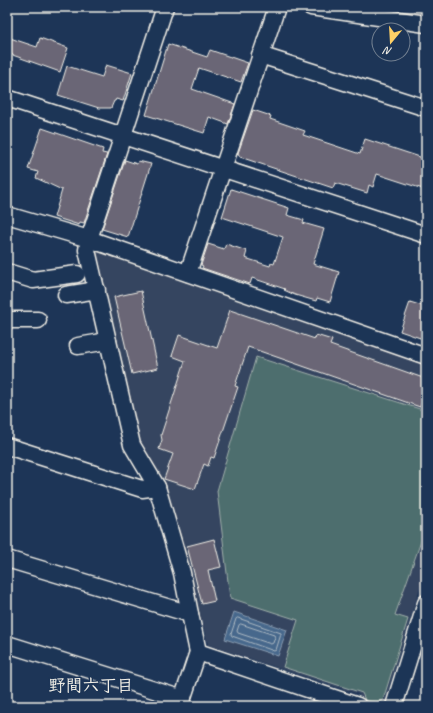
<svg xmlns="http://www.w3.org/2000/svg" width="433" height="713" viewBox="0 0 433 713" font-family="Caveat,'Klee One',sans-serif">
<rect width="100%" height="100%" fill="#1d3557"/>
<filter id="ink" filterUnits="userSpaceOnUse"><feTurbulence type="fractalNoise" baseFrequency=".025" numOctaves="2"/><feDisplacementMap in="SourceGraphic" scale="8" xChannelSelector="R" yChannelSelector="G"/><feConvolveMatrix kernelMatrix="1 2 1 2 8 2 1 2 1" color-interpolation-filters="sRGB"/></filter>
<g filter="url(#ink)">
<polygon fill="#344460" points="101,247 426,359 426,568 385,701 378,704 364,700 358,694 208,645 164,489 136,445 93,254"/>
<polygon fill="#4e6e6e" stroke="#a1b0ab" points="256,357 426,411 426,527 395,615 408,619 383,700 376,703 365,700 362,693 283,667 298,620 230,598 217,491"/>
<polygon fill="#46678c" stroke="#8c9eb1" points="234,612 287,630 278,656 225,639"/>
<g fill="none" stroke-linecap="round" stroke-linejoin="round">
<g stroke="#aebac3" stroke-width="1">
<polygon points="238,618 281,633 281,634 276,650 274,651 232,636 231,634 236,619"/>
<polygon points="241,624 274,635 275,637 273,643 271,644 238,633 237,631 239,625"/>
</g>
</g>
<g fill="#6a6676" stroke="#f4f1e8">
<polygon points="7,37 37,47 40,38 68,48 60,72 7,53"/>
<polygon points="168,44 207,57 210,50 248,63 241,82 199,68 192,89 235,104 228,124 209,117 204,133 146,115"/>
<polygon points="106,65 132,73 123,101 116,99 115,101 114,101 111,108 99,108 58,95 67,66 102,77"/>
<polygon points="253,110 271,116 270,119 305,131 303,135 360,154 365,139 426,159 426,190 377,174 373,187 369,185 367,193 335,183 333,188 240,157 238,153"/>
<polygon points="42,128 103,149 102,153 107,154 84,223 80,222 79,225 54,217 62,190 36,178 38,172 28,169"/>
<polygon points="125,160 137,164 138,161 151,164 128,237 102,229"/>
<polygon points="231,189 289,208 287,215 304,220 303,223 324,229 313,264 339,272 330,302 317,298 316,301 295,295 284,290 285,289 252,278 250,284 202,268 203,266 201,265 208,244 224,249 226,244 247,251 245,258 270,266 271,263 274,264 283,237 222,217"/>
<polygon points="141,291 158,368 132,374 114,297"/>
<polygon points="410,302 426,307 426,340 400,331"/>
<polygon points="230,310 315,339 316,335 332,340 330,345 426,379 426,390 420,407 248,347 235,386 238,387 214,458 211,457 208,466 204,464 195,489 164,479 173,454 159,449 162,440 161,435 185,361 172,356 179,335 217,348"/>
<polygon points="214,539 221,567 208,570 215,601 202,604 187,546"/>
</g>
<g fill="none" stroke-linecap="round" stroke-linejoin="round">
<g stroke="#f4f1e8" stroke-width="19">
<g id="minor">
<polyline points="165,7 89,239 87,250 132,445 157,487 182,573 190,614 198,652 180,706"/>
<polyline points="311,7 426,24"/>
<polyline points="260,55 426,108"/>
<polyline points="7,98 426,235"/>
<polyline points="7,215 89,239 426,356"/>
<polyline points="7,272 33,280 77,274"/>
<polyline points="188,273 277,7"/>
<polyline points="66,295 97,290"/>
<polyline points="7,320 38,320"/>
<polyline points="78,346 108,341"/>
<polyline points="7,446 142,489 157,487"/>
<polyline points="7,559 190,614"/>
<polyline points="7,644 183,699"/>
<polyline points="198,652 358,706"/>
<polyline points="394,706 426,603"/>
</g>
</g>
<use href="#minor" stroke="#1d3557" stroke-width="16"/>
</g>
</g>
<g text-anchor="middle" stroke-width="3" stroke-linejoin="round" paint-order="stroke">
<g font-size="17" font-weight="bold" fill="#f4f1e8" stroke="#1d3557">
<text x="91" y="691">野間六丁目</text>
</g>
</g>
<rect width="433" height="713" fill="none" stroke="#1d3557" stroke-width="24"/>
<rect x="12" y="12" width="409" height="689" fill="none" stroke="#f4f1e8" stroke-width="1.5" filter="url(#ink)"/>
<g transform="translate(391 42) rotate(198)"><circle r="19" fill="#1d3557" stroke="#738091"/>
<path d="M0-3L7 15L0 10L-7 15Z" fill="#ffd166"/>
<text y="-6" font-size="11" font-weight="bold" text-anchor="middle" fill="#f4f1e8">N</text>
</g>
</svg>
